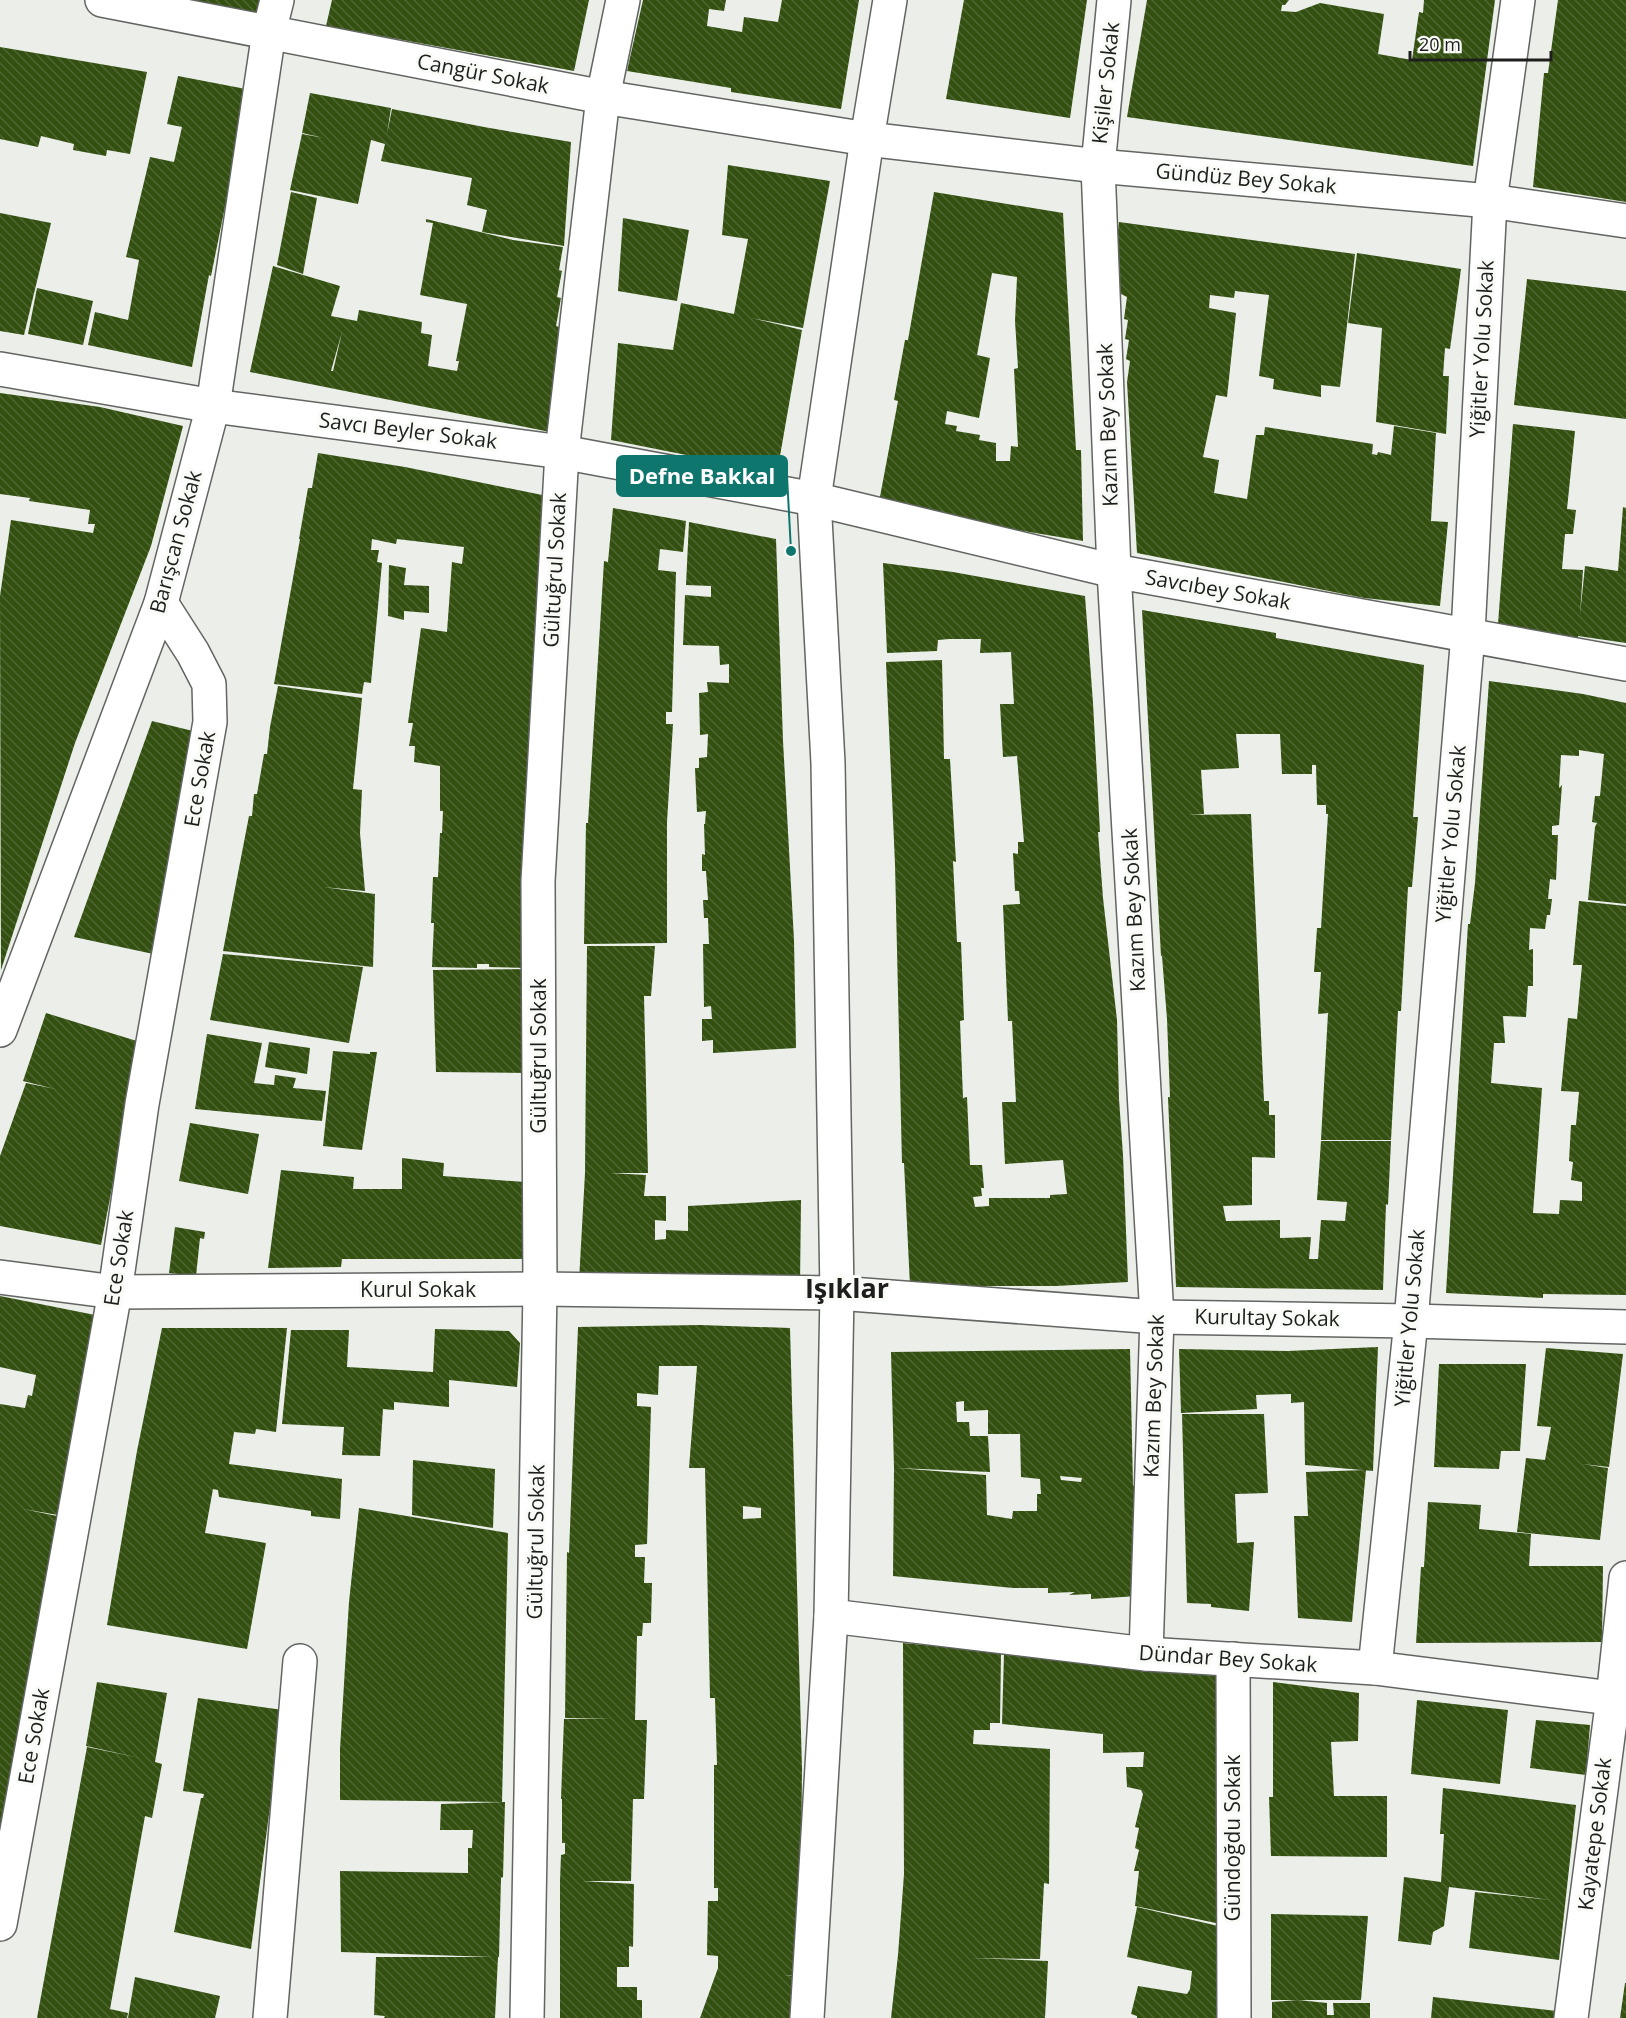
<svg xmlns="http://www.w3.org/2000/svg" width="1626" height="2018" viewBox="0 0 1626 2018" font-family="'Open Sans',sans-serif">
<defs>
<pattern id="building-back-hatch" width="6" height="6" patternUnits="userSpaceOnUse" patternTransform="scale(1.5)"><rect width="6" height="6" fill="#335011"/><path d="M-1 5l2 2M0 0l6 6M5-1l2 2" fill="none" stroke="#4e6633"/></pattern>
</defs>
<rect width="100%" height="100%" fill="#ebeee9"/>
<g fill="url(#building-back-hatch)" fill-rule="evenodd">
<polygon points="173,0 269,0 265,16"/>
<polygon points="332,0 589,0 574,71 326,26"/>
<polygon points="643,0 726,0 724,11 709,9 707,26 742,32 744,17 778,22 782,0 859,0 841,109 731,92 731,88 627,71"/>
<polygon points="964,0 1087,0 1070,118 946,99"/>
<polygon points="1147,0 1289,0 1285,5 1282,5 1281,11 1296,12 1320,3 1384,14 1378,54 1412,60 1419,12 1423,13 1424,0 1495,0 1473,166 1127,117"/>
<polygon points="1558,0 1626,0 1626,202 1533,187 1544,73 1548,73"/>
<polygon points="0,47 147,72 130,154 107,150 106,156 73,150 74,144 41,136 38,147 0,139"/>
<polygon points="178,76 251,90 232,172 211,276 209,275 192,367 88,345 95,312 128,320 139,260 126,257 150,157 174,162 182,127 167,124"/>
<polygon points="310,93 391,108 387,134 392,109 484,127 571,142 564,246 482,232 487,210 467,205 472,178 381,161 385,144 371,140 358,204 290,190 302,134 324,138 302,133"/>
<polygon points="728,165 830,181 803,328 751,318 802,330 777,473 611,440 618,343 673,350 681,303 734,314 748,239 722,235"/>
<polygon points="291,192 317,198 303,274 277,265"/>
<path d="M934 192 1063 213 1076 450H1081L1083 541 994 526 879 502 898 401 894 400 905 340H908ZM992 273 1017 277 1015 321 1018 368 1014 369 1018 447 1011 446 1010 461H996V443L979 440 980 435 956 431 957 426 945 424 947 411 979 418 990 358 977 355Z"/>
<polygon points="0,213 51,223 24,335 0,331"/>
<polygon points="623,218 689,230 677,301 618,291"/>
<path d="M426 219 513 240 563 247 559 270 562 271 557 297 561 298 556 326 562 328 555 433 250 372 273 266 340 286 331 316 357 321 359 310 422 322 421 333 432 335 428 366 457 371 459 361H456L467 304 420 295 433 223 426 222ZM342 332 333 371H331Z"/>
<polygon points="1119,222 1355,254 1340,387 1321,385 1321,397 1273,389 1274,379 1259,376 1269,295 1235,291 1234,298 1210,295 1209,308 1236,313 1227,397 1216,395 1203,457 1219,460 1214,493 1247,499 1256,435 1264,435 1265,427 1373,444 1372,454 1377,455 1378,452 1391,455 1394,426 1436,433 1431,521 1448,522 1440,606 1364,598 1137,553 1127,382 1130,361 1126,359 1129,340 1125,339 1128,320 1124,319 1127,297 1119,293 1115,254"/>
<polygon points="1357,253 1461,269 1450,349 1445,348 1443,376 1449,376 1446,434 1376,422 1382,328 1348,323"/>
<polygon points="1527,279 1626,291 1626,419 1514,405"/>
<polygon points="37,288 93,301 83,345 28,334"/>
<polygon points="0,393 100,407 183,426 151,546 75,743 1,970 0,596 11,520 93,533 95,524 88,524 90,510 29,501 30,498 0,494"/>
<polygon points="1513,424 1575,431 1567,509 1576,510 1573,534 1565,534 1562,569 1583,570 1580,615 1585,566 1618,571 1623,507 1626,508 1626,643 1578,636 1578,638 1498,624"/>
<polygon points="318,453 405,467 552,497 527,968 489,967 489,964 477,964 477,968 432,967 434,923 431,923 433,877 438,877 440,833 442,833 443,811 440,811 440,766 414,762 415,746 409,746 413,723 408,723 421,628 447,632 452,562 462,564 464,547 397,539 396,544 372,539 371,550 379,550 377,562 382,563 371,683 364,682 362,694 274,684 300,539 299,539 308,488 312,488"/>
<polygon points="613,508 686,521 683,552 660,549 658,570 676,572 672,712 666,712 666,724 673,724 667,822 667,943 584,944 586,823 588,823 604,561 608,562"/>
<polygon points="689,522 776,539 783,741 794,940 796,1048 713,1053 713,1040 702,1041 702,1019 712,1019 711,1006 704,1007 703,944 709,944 708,918 704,918 703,900 708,900 706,871 702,871 702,854 705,855 704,824 705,824 706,811 697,812 695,768 699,768 699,758 707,757 708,734 700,735 699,693 708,692 707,682 729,683 729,664 720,665 719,646 683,645 685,595 711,597 711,586 686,585"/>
<polygon points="883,563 953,572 1085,596 1093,703 1100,832 1098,832 1103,898 1117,1020 1119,1099 1123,1155 1128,1282 1056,1286 910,1286 904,1163 902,1163 895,864 886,662 942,660 944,759 950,759 956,862 953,861 957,942 961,942 964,1020 960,1021 963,1098 967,1097 970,1165 982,1165 984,1188 981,1188 982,1196 973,1197 975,1207 989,1206 989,1198 1050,1198 1050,1195 1067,1194 1063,1160 1005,1164 1002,1102 1016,1102 1012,1021 1008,1021 1003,905 1020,904 1019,891 1015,891 1013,853 1018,854 1018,842 1024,842 1017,756 1003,757 1000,704 1014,704 1011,652 980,653 981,639 949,639 938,640 937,651 887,653"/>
<polygon points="389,565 406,568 404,585 429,586 429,613 404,611 404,620 388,616"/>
<polygon points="1142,610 1276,633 1276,638 1424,665 1413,817 1418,817 1412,887 1408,887 1401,1011 1398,1011 1391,1140 1321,1140 1328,1013 1318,1014 1321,972 1314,972 1317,928 1321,928 1328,814 1326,814 1326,805 1317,805 1316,765 1312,765 1312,774 1282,774 1280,734 1236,734 1239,768 1201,770 1204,814 1188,815 1251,814 1264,1101 1269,1101 1269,1115 1275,1115 1275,1158 1252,1157 1252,1205 1223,1206 1226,1221 1280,1220 1280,1238 1311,1237 1309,1259 1318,1259 1321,1220 1345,1221 1347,1202 1317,1200 1321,1141 1391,1141 1388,1205 1386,1204 1383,1290 1176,1287 1168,1097 1170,1097 1167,1019 1162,956 1161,956"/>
<polygon points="1489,681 1583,694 1626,703 1626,904 1588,900 1595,827 1597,823 1592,822 1595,796 1600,796 1604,754 1579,750 1579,756 1561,755 1559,788 1562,785 1559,825 1552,826 1552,835 1558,835 1556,880 1550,879 1548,899 1552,899 1550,915 1547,915 1545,929 1530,928 1529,950 1533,949 1533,986 1528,986 1526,1017 1503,1016 1505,1043 1494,1043 1491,1083 1542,1088 1533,1213 1559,1214 1560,1200 1582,1201 1582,1182 1571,1180 1573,1162 1569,1161 1571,1125 1576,1125 1579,1092 1561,1091 1568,1018 1577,1019 1582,965 1573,965 1579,901 1626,906 1626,1295 1543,1294 1543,1298 1446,1293 1468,924 1470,924 1475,883"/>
<polygon points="278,686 362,698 353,789 362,790 360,833 365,891 323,887 375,894 373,967 223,951 249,816 252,816 254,794 257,794 264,754 267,754 270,727"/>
<polygon points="152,721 197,732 158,955 74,937"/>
<polygon points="587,946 655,946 651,996 644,996 648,1173 610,1173 646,1175 644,1196 666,1196 666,1221 655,1220 655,1240 666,1239 666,1230 688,1231 688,1206 801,1200 800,1285 579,1281 585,1173"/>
<polygon points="223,954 363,967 349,1043 210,1020"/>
<polygon points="531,969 530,1073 436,1072 433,970"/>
<polygon points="46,1013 140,1042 101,1245 0,1226 0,1156 26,1083 55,1089 23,1081"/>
<polygon points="207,1034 262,1043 254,1083 274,1085 275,1075 296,1078 293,1088 326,1091 322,1121 195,1109"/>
<polygon points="269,1042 310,1048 307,1074 265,1067"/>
<polygon points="333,1051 370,1054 370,1052 377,1052 362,1150 323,1146"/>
<polygon points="190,1123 259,1134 248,1194 179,1181"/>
<polygon points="402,1158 444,1163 443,1176 525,1182 523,1259 342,1259 341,1267 268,1268 281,1170 354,1177 353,1189 402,1189"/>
<polygon points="175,1227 205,1232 204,1239 200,1238 196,1276 169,1273"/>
<polygon points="0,1296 95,1315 58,1515 23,1509 57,1516 0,1851 0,1404 25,1408 28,1395 32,1396 36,1375 0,1367"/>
<path d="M700 1325 790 1328 802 1769 800 1976 784 1975 801 1977 790 2018H700L718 1968V1956L707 1955 708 1901H718V1888H714V1765H717L715 1698H710L705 1468H689L697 1366H659L658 1395 637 1393V1406L651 1407 647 1544 635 1545V1557H645L644 1583H652L651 1623H643L642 1636H637L635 1720H647L644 1799H633L631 1881H582L634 1884 633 1947 629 1946V1967H617V1987H637V2000H642V2018H560V1881L561 1855 565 1854V1843H562V1799H561L564 1719H612L565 1718 567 1552 569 1553 578 1327ZM743 1506 761 1508V1518L743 1519Z"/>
<polygon points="162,1328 287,1328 276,1432 256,1429 255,1434 234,1432 229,1464 342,1479 340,1519 311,1516 311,1511 219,1497 218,1490 213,1489 205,1533 266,1543 247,1649 107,1625 137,1451"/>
<polygon points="435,1329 509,1331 520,1343 517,1387 449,1380 449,1407 394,1402 394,1410 383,1409 380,1456 342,1455 344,1427 282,1424 291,1330 349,1330 347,1367 433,1372"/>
<polygon points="1378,1347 1373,1471 1305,1465 1304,1402 1291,1403 1291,1394 1256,1395 1257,1409 1181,1413 1179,1349 1288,1351"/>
<polygon points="1546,1348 1623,1354 1609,1467 1582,1464 1608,1468 1600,1540 1517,1532 1526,1458 1545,1460 1551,1427 1537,1426"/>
<path d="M1130 1349 1133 1486H1134L1138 1596 1091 1599V1594L1069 1595 1075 1592 1048 1593V1588H1013L893 1576 894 1468 891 1352ZM964 1401V1411L988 1410V1434H1020L1021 1477 1040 1479 1041 1494H1037V1511H1013L1012 1519 987 1515 986 1475 897 1468 990 1472 988 1436H970L969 1422H957L956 1402ZM1060 1476 1082 1478 1081 1482 1061 1480Z"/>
<polygon points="1439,1364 1526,1364 1520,1451 1501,1451 1499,1469 1434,1467"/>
<polygon points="1182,1414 1264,1414 1268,1493 1235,1494 1237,1543 1254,1542 1249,1611 1211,1607 1211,1604 1187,1603"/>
<polygon points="413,1460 495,1469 493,1528 412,1515"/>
<polygon points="1366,1470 1352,1622 1298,1618 1294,1516 1308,1516 1306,1472"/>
<polygon points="1428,1502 1481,1505 1479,1529 1531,1534 1529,1566 1603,1566 1602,1642 1416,1643 1421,1567 1424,1567"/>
<polygon points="359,1508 508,1533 502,1802 340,1800 340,1749 349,1602"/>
<polygon points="903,1643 1001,1652 1000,1723 990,1723 990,1730 974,1730 973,1744 1050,1749 1049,1884 1044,1883 1040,1959 970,1958 1048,1961 1045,2018 891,2018 898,1955 904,1874"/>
<polygon points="1004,1653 1226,1677 1230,1926 1135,1906 1139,1871 1134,1871 1139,1850 1135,1848 1139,1828 1135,1827 1143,1794 1141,1790 1127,1787 1126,1767 1143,1767 1144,1752 1103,1753 1103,1734 1002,1724"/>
<polygon points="97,1682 167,1693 155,1762 162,1764 152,1818 145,1816 110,2009 128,2013 127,2018 37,2018 87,1747 140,1758 86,1746"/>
<polygon points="1273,1682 1359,1693 1358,1741 1331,1742 1334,1796 1387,1796 1387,1857 1271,1856 1269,1797 1273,1797"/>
<polygon points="198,1698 283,1710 251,1949 174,1932 201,1798 203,1798 204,1794 183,1791"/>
<polygon points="1417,1700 1508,1710 1500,1784 1411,1774"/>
<polygon points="1536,1720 1590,1725 1586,1775 1530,1768"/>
<polygon points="1443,1788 1576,1805 1559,1960 1469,1948 1475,1892 1551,1900 1449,1887 1444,1926 1433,1932 1431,1945 1398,1941 1404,1877 1441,1882 1444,1834 1440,1834"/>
<polygon points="505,1802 503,1877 501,1878 499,1957 498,1957 495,2018 384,2018 385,2016 374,2015 376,1957 493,1957 341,1952 340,1871 468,1873 468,1848 472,1848 473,1830 440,1830 441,1804"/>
<polygon points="1137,1907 1231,1929 1231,2018 1137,2018 1137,2016 1131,2014 1138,1986 1187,1994 1190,1989 1192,1971 1127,1957"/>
<polygon points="1271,1914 1368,1916 1361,2000 1271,2000"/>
<polygon points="135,1977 220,1996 215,2018 128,2018"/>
<polygon points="1625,1983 1626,1983 1626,2018 1620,2018"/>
<polygon points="1433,1997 1557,2011 1556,2018 1431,2018"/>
<polygon points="1298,2000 1327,2003 1327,2015 1334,2015 1333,2003 1370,2003 1370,2018 1272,2018 1272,2002"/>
</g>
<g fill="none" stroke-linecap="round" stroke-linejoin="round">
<g stroke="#626561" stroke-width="36">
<g id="street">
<polyline points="102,0 603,97 867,139 1098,166 1490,201 1626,221"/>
<polyline points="1114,0 1098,166 1114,571 1157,1317 1146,1654"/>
<polyline points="0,369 213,406 562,452 814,499 1114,571 1626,664"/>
<polyline points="0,1030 161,603 213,406 269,32 277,0"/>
<polyline points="0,1277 115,1292 540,1289 837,1293 1157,1317 1411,1321 1626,1327"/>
<polyline points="831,1616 1146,1654 1375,1668 1626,1700"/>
<polyline points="1233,1659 1234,2018"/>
<polyline points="1375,1668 1411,1321 1468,634 1490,201 1518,0"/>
<polyline points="0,1924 115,1292 142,1104 210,722 209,684 193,653 161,603"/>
<polyline points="270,2018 300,1661"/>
<polyline points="527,2018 540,1289 538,881 562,452 603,97 623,0"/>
<polyline points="1571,2018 1613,1698 1626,1578"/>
</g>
</g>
<g stroke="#626561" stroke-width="36">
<polyline id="secondary" points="807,2018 831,1616 837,1293 828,763 814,499 867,139 890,0"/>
</g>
<use href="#street" stroke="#fff" stroke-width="33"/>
<use href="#secondary" stroke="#fff" stroke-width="33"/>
</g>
<g text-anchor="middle" stroke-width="6" stroke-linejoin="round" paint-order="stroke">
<g font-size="21" fill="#1e1f1d" stroke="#f9fbf7">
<text transform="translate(483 74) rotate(11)" y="7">Cangür Sokak</text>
<text transform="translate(1106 83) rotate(-84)" y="7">Kişiler Sokak</text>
<text transform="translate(1246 179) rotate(5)" y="7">Gündüz Bey Sokak</text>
<text transform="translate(1482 349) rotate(-87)" y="7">Yiğitler Yolu Sokak</text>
<text transform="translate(1108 425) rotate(-92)" y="7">Kazım Bey Sokak</text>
<text transform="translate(408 431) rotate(7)" y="7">Savcı Beyler Sokak</text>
<text transform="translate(176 542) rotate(-75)" y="7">Barışcan Sokak</text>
<text transform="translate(555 570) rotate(-87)" y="7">Gültuğrul Sokak</text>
<text transform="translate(1218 590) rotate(10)" y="7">Savcıbey Sokak</text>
<text transform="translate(200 779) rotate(-80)" y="7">Ece Sokak</text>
<text transform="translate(1451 834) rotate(-85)" y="7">Yiğitler Yolu Sokak</text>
<text transform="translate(1134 910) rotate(-93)" y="7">Kazım Bey Sokak</text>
<text transform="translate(539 1056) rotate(-90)" y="7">Gültuğrul Sokak</text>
<text transform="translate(119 1258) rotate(-81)" y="7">Ece Sokak</text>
<text x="418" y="1297">Kurul Sokak</text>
<text transform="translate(1267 1318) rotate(1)" y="7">Kurultay Sokak</text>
<text transform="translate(1410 1318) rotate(-85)" y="7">Yiğitler Yolu Sokak</text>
<text transform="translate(1154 1396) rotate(-88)" y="7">Kazım Bey Sokak</text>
<text transform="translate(536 1542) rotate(-89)" y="7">Gültuğrul Sokak</text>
<text transform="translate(1228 1659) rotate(4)" y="7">Dündar Bey Sokak</text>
<text transform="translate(34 1736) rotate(-80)" y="7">Ece Sokak</text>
<text transform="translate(1595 1834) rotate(-83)" y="7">Kayatepe Sokak</text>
<text transform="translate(1233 1838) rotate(-90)" y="7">Gündoğdu Sokak</text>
</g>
<g font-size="27" font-weight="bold" fill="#1e1f1d" stroke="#f9fbf7">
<text x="847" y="1298">Işıklar</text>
</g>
</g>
<path fill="none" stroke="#0f766e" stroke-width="2" d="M791 551L787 476"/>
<circle fill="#0f766e" stroke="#f9fbf7" stroke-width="2" cx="791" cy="551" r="6"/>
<rect fill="#0f766e" stroke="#0f766e" stroke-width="2" x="617" y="456" width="170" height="40" rx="6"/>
<g font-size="22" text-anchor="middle" font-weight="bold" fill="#fff">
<text x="702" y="484">Defne Bakkal</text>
</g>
<path d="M1410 51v9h141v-9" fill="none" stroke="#1e1f1d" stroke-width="3"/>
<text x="1419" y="51" font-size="18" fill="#1e1f1d" stroke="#f9fbf7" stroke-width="4.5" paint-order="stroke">20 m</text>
</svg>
